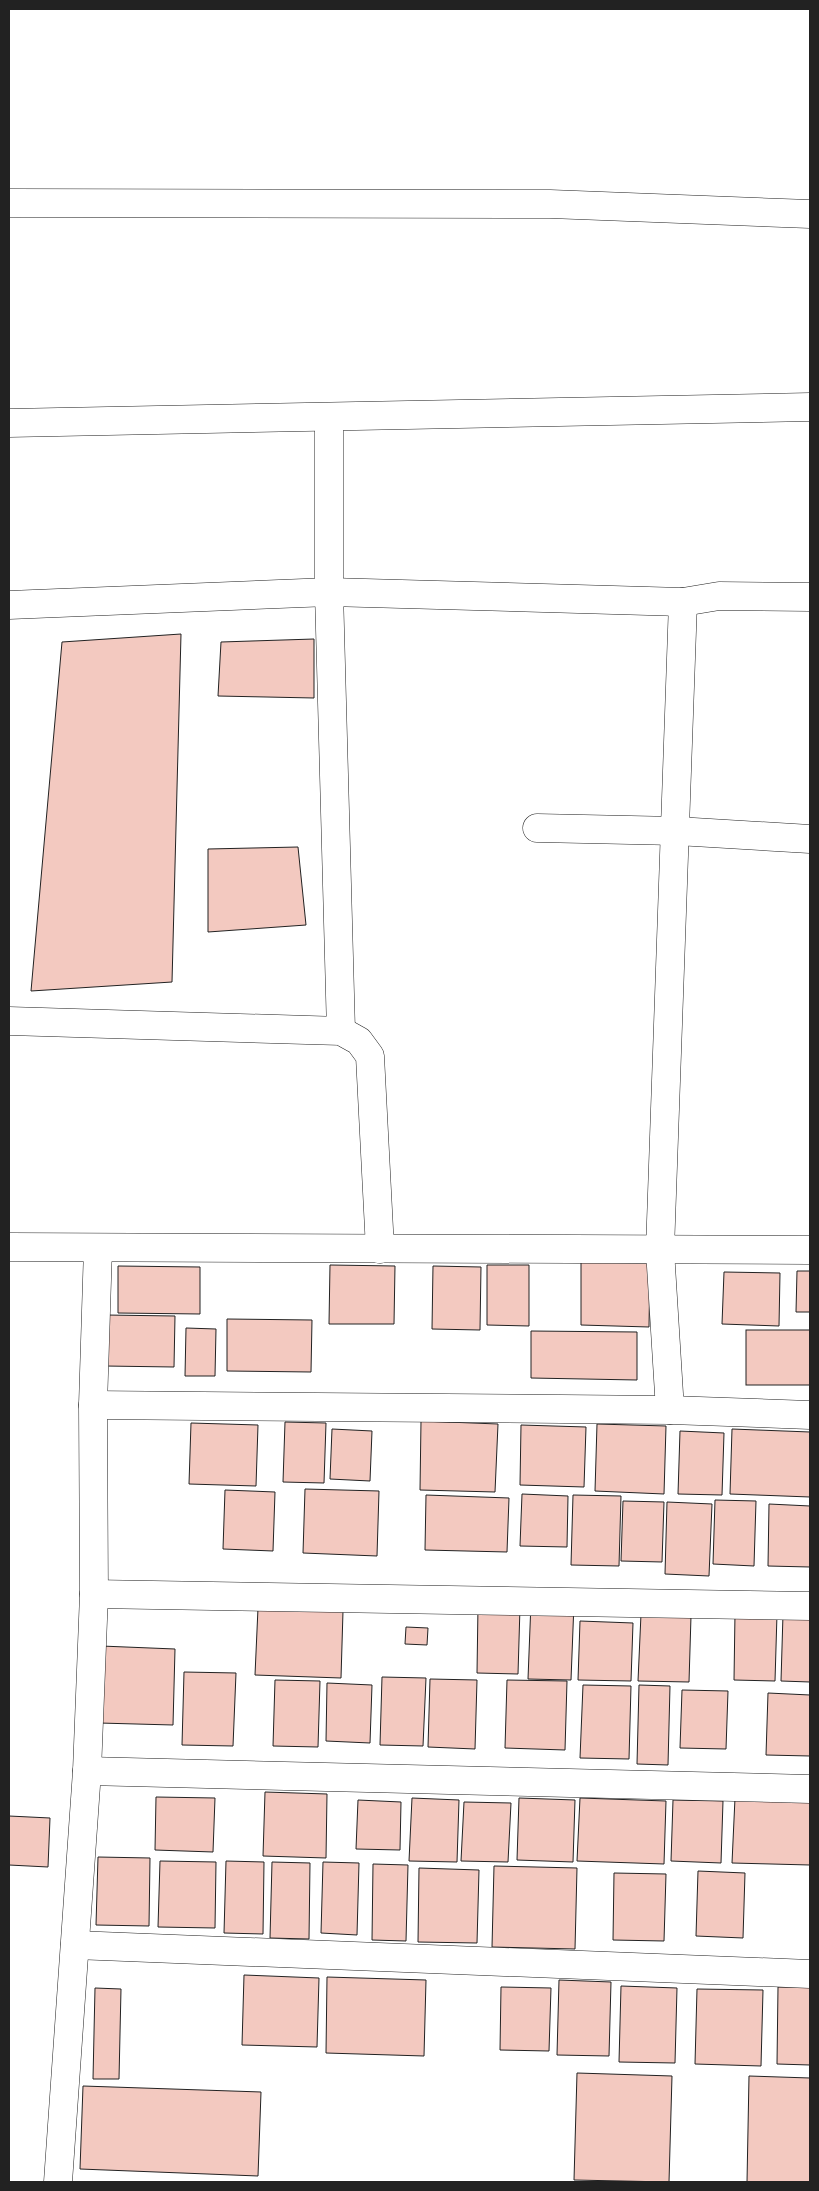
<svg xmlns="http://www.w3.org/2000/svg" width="819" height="2191" viewBox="0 0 819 2191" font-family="'PT Sans Narrow',sans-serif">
<rect width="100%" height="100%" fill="#fff"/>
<g fill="#f3c9c0" stroke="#222">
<polygon points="181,634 172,982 31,991 62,642"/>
<polygon points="314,639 314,698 218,696 221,642"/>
<polygon points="298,847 306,925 208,932 208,849"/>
<polygon points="581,1262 650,1263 649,1327 581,1325"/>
<polygon points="330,1265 395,1266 394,1324 329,1324"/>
<polygon points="487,1265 529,1265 529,1326 487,1325"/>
<polygon points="118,1266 200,1267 200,1314 118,1313"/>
<polygon points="433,1266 481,1267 480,1330 432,1329"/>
<polygon points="797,1271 810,1271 810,1312 796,1312"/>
<polygon points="724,1272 780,1273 779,1326 722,1324"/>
<polygon points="106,1315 175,1316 174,1367 105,1366"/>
<polygon points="227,1319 312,1320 311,1372 227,1371"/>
<polygon points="186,1328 216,1329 215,1376 185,1376"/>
<rect x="746" y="1330" width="64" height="55"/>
<polygon points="531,1331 637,1332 637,1380 531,1378"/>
<polygon points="421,1421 498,1424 495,1492 420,1490"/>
<polygon points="285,1422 326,1423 324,1483 283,1482"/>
<polygon points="191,1423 258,1425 256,1486 189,1484"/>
<polygon points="597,1424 666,1426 664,1494 595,1491"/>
<polygon points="521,1425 586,1427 584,1487 520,1485"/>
<polygon points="332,1429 372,1431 370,1481 330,1479"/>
<polygon points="732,1429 810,1432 810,1497 730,1494"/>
<polygon points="680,1431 724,1433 722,1495 678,1494"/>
<polygon points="305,1489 379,1491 377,1556 303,1553"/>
<polygon points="225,1490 275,1492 273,1551 223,1549"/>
<polygon points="522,1494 568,1496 567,1547 520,1546"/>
<polygon points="426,1495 509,1498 507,1552 425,1550"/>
<polygon points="573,1495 621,1496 619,1566 571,1565"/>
<polygon points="715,1500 756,1501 754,1566 713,1564"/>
<polygon points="623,1501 664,1502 662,1562 621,1561"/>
<polygon points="667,1502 712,1504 709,1576 665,1574"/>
<polygon points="769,1504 810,1506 810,1567 768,1566"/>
<polygon points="531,1602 574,1603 571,1680 528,1679"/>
<polygon points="478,1606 520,1607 518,1674 477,1673"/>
<polygon points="258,1608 343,1611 341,1678 255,1675"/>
<polygon points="735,1613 777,1614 775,1681 734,1680"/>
<polygon points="641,1614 691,1616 689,1682 638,1681"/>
<polygon points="783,1614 810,1615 810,1682 781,1681"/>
<polygon points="580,1621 633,1623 631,1681 578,1680"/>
<polygon points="406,1627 428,1628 427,1645 405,1644"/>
<polygon points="101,1646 175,1649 173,1725 99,1723"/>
<polygon points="184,1672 236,1673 233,1746 182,1745"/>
<polygon points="382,1677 426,1678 423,1746 380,1745"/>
<polygon points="430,1679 477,1680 475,1749 428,1747"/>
<polygon points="275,1680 320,1681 318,1747 273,1746"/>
<polygon points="507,1680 567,1681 565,1750 505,1748"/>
<polygon points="327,1683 372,1685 370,1743 326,1741"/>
<polygon points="583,1685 631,1686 629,1759 580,1758"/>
<polygon points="639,1685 670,1686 668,1765 637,1764"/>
<polygon points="682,1690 728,1691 726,1749 680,1748"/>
<polygon points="768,1693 810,1695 810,1756 766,1755"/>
<polygon points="265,1792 327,1794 326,1858 263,1856"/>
<polygon points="156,1797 215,1798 213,1852 155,1850"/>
<polygon points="412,1798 459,1800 457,1862 409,1861"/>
<polygon points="519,1798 575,1800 573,1862 517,1860"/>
<polygon points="580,1798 666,1801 664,1864 577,1861"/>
<polygon points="735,1798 810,1801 810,1865 732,1863"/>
<polygon points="358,1800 401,1802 400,1850 356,1849"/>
<polygon points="673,1800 723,1801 721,1863 671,1861"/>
<polygon points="464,1802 511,1803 508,1862 461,1861"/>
<polygon points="9,1816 50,1818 48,1867 9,1865"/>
<polygon points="98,1857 150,1858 149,1926 96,1925"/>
<polygon points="160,1861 216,1862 215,1928 158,1927"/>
<polygon points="226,1861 264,1862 263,1934 224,1933"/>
<polygon points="272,1862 310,1863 309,1939 270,1938"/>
<polygon points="323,1862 359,1863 357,1935 321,1933"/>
<polygon points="373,1864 408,1865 406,1941 372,1940"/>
<polygon points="494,1866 577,1868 575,1949 492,1947"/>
<polygon points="419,1868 479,1870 477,1943 418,1942"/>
<polygon points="698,1871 745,1873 743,1938 696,1936"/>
<polygon points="614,1873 666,1874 664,1941 613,1940"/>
<polygon points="244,1975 319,1978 317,2047 242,2045"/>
<polygon points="327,1977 426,1980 424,2056 326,2053"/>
<polygon points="559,1980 611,1982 609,2056 557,2055"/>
<polygon points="621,1986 677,1988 675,2063 619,2062"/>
<polygon points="501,1987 551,1988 549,2051 500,2050"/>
<polygon points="778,1987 810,1987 810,2065 777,2064"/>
<polygon points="95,1988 121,1989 119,2079 93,2079"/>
<polygon points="697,1989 763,1990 761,2066 695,2064"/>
<polygon points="577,2073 672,2076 669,2182 574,2180"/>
<polygon points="749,2076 810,2078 810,2182 747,2182"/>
<polygon points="83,2086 261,2092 258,2176 80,2169"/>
</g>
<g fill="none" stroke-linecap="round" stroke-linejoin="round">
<g stroke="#222" stroke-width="29">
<g id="street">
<polyline points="9,203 550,204 810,214"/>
<polyline points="329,417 329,592 341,1031"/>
<polyline points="9,423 810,407"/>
<polyline points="9,605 329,592 683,602 719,596 810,597"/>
<polyline points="537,828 677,831 810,839"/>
<polyline points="9,1021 341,1031 359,1041 370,1056 380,1249"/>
<polyline points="9,1247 810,1250"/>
<polyline points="93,1405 670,1410 810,1415"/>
<polyline points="670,1410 660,1250 683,602"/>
<polyline points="94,1594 810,1606"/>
<polyline points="87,1771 810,1789"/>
<polyline points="75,1945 810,1974"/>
<polyline points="58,2182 87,1771 94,1594 93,1405 98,1248"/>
</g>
</g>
<use href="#street" stroke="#fff" stroke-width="28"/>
</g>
<rect width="819" height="2191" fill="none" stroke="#222222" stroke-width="20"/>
</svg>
